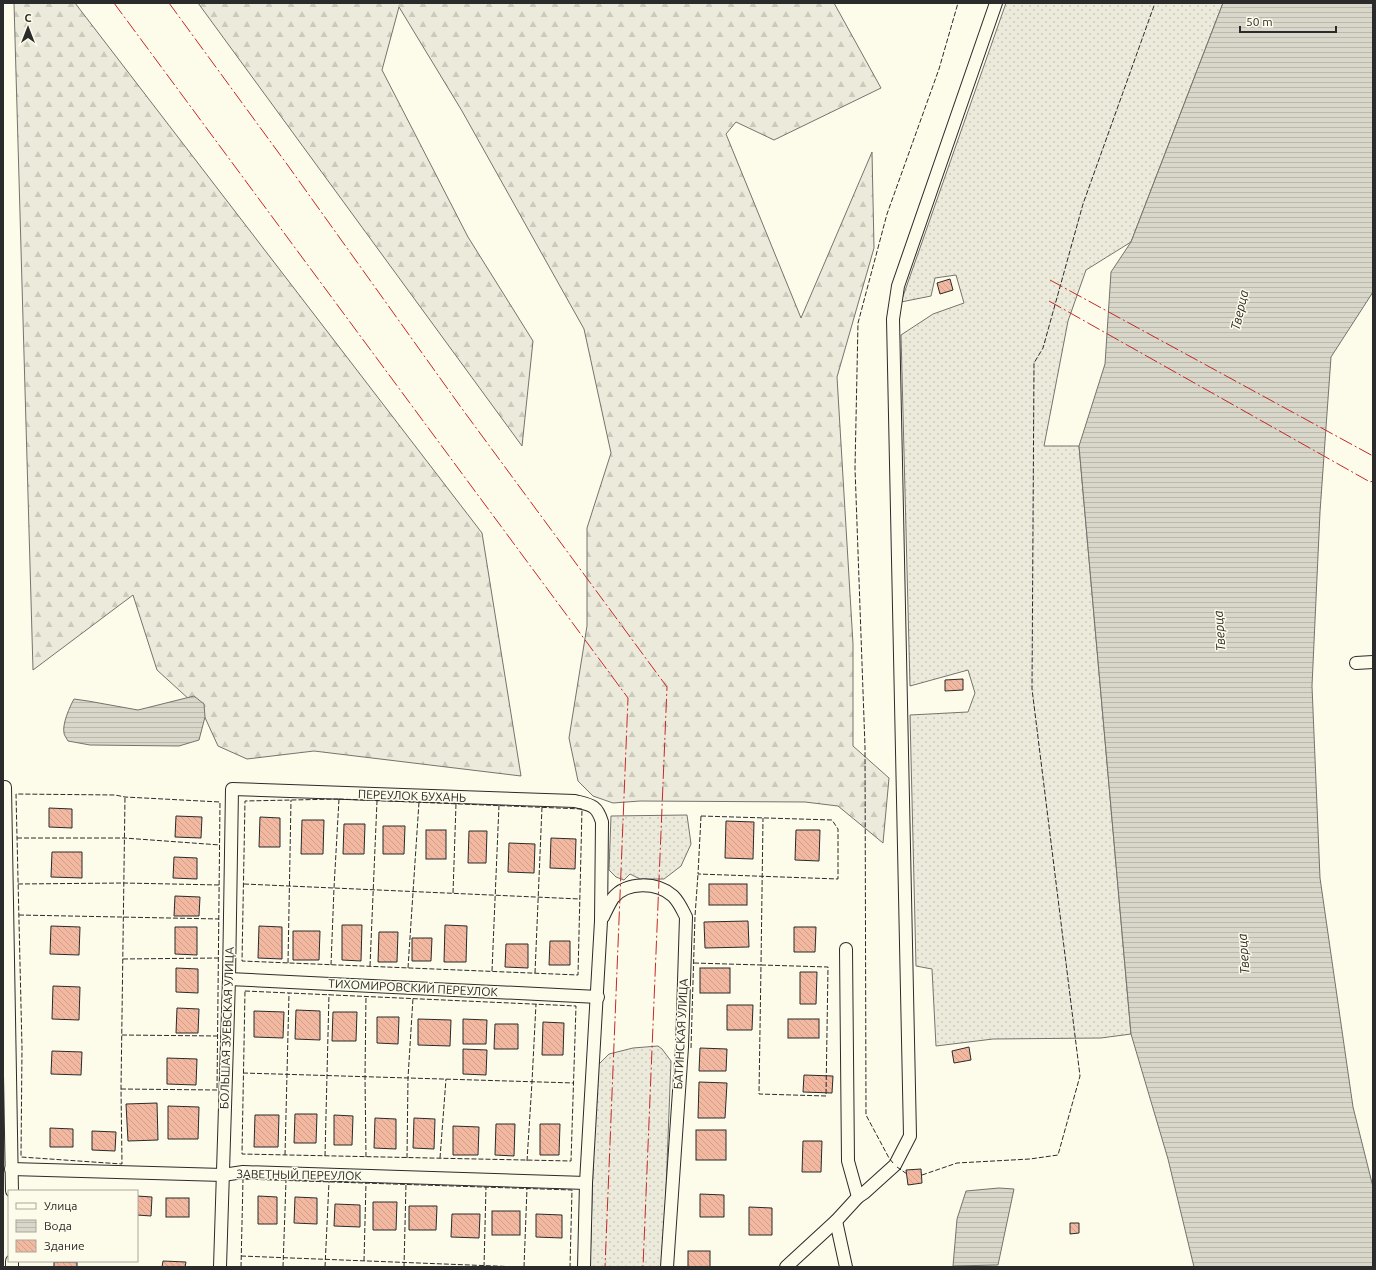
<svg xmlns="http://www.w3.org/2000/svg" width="1376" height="1270" viewBox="0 0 1376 1270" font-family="Ubuntu,sans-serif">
<defs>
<pattern id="grass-dots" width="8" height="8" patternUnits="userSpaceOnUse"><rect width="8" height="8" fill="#ecebdb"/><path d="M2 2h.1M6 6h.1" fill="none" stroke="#cbcabc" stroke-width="1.8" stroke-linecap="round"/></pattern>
<pattern id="forest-firs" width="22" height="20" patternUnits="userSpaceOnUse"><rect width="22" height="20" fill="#ecebdb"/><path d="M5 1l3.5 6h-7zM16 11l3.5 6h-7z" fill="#cbcabc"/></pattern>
<pattern id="water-rules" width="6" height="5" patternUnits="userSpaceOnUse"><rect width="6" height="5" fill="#d8d7c9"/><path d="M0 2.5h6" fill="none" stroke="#bab9ad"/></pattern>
<pattern id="building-back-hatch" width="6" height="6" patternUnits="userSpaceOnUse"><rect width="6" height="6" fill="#f2b8a0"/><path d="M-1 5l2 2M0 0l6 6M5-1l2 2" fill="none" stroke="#d09e8a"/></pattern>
</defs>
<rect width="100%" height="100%" fill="#fdfbea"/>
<g fill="url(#grass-dots)" stroke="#74746e">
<polygon points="1006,3 1223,3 1131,242 1086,270 1068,321 1044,446 1079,446 1131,1034 1101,1038 993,1039 936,1046 932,969 916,966 910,715 968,712 975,693 968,670 910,686 901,335 933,314 964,303 956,275 935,278 931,296 901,302"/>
<polygon points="687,815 691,844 681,866 664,879 640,879 630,874 624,880 616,877 609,870 611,816"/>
<polygon points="658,1046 662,1049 671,1061 663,1267 590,1267 596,1067 609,1054 633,1048"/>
</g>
<g fill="url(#forest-firs)" stroke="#74746e">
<polygon points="14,3 75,3 482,533 521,776 314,751 247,759 218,746 202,711 157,670 133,595 33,670"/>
<polygon points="198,3 834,3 881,88 774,140 736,122 726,134 801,318 872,152 874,248 837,377 853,644 853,746 889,778 883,843 838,806 805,802 640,801 613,803 593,796 578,781 569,738 587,626 587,528 611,453 584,329 462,111 399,7 382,70 468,237 533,341 522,446"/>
</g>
<g fill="url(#water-rules)" stroke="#74746e">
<polygon points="1223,3 1373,3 1373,292 1331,357 1320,512 1312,686 1320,878 1353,1107 1373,1187 1373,1267 1194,1267 1168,1159 1131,1034 1079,446 1105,364 1111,272 1131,242"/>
<path d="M194 696 204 704 205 717 199 740 179 746 90 745 68 741C67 739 64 735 64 733 62 724 70 706 74 699L88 701 138 710Z"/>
<polygon points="999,1188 1014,1189 998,1265 953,1266 957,1219 966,1191"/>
</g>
<g fill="url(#building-back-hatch)" stroke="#2b2b2b">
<polygon points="950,279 953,290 940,294 937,283"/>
<polygon points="963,679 963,690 945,691 945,680"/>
<polygon points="49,808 72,809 72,828 49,827"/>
<polygon points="176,816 202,817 201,838 175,837"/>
<polygon points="260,817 280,818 280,847 259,847"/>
<polygon points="302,820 324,820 323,854 301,854"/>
<polygon points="726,821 754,822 753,859 725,858"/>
<polygon points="344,824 365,824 364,854 343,854"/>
<polygon points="383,826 405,826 404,854 383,854"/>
<rect x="426" y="830" width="20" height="29"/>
<polygon points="796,830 820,830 819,861 795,860"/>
<polygon points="469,831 487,831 486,863 468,863"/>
<polygon points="551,838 576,839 575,869 550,868"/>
<polygon points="509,843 535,844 534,873 508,872"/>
<polygon points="52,852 82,852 82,878 51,877"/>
<polygon points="174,857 197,858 197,879 173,878"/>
<rect x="709" y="884" width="38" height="21"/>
<polygon points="175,896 200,897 199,916 174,916"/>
<polygon points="748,921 749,947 705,948 704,922"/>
<polygon points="342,925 362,925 361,961 342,960"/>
<polygon points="445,925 467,926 466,962 444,962"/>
<polygon points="51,926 80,927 79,955 50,954"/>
<polygon points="259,926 282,927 282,959 258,958"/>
<polygon points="175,927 197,927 197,955 175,954"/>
<polygon points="794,927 816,927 815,952 794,952"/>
<polygon points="293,931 320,931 319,960 293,960"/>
<polygon points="379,932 398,932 397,962 378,962"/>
<polygon points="412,938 432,938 431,961 412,961"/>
<polygon points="550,941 570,941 570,965 549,965"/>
<polygon points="506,944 528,944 528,968 505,967"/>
<polygon points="176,968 198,969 198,993 176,992"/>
<rect x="700" y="968" width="30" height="25"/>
<polygon points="800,972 817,972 816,1004 800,1004"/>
<polygon points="53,986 80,987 79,1020 52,1019"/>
<polygon points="727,1005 753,1005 752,1030 727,1030"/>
<polygon points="177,1008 199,1009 198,1033 176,1033"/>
<polygon points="296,1010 320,1011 320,1040 295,1039"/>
<polygon points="254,1011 284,1012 283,1038 254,1037"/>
<polygon points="333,1012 357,1012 356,1041 332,1041"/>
<polygon points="377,1017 399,1017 398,1044 377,1043"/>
<polygon points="418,1019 451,1020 450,1046 418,1045"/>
<polygon points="463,1019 487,1020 486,1044 463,1044"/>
<rect x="788" y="1019" width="31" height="19"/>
<polygon points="543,1022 564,1023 563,1055 542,1055"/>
<polygon points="495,1024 518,1024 518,1049 494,1049"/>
<polygon points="969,1047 971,1060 954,1063 952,1051"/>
<polygon points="700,1048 727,1049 726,1071 699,1071"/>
<polygon points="463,1049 487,1050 486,1075 463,1074"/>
<polygon points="52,1051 82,1052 81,1075 51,1074"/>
<polygon points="167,1058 197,1059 196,1085 167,1084"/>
<polygon points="804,1075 833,1076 832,1093 803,1092"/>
<polygon points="699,1082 727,1083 725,1118 698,1118"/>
<polygon points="157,1103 158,1140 128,1141 126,1104"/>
<polygon points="168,1106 199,1107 198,1139 168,1139"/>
<polygon points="295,1114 317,1114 316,1143 294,1143"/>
<polygon points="255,1115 279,1115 278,1147 254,1147"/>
<polygon points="334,1115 353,1116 352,1145 334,1145"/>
<polygon points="375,1118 396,1119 396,1149 374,1148"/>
<polygon points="414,1118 435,1119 434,1149 413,1148"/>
<polygon points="496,1124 515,1124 514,1156 495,1155"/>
<polygon points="540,1124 560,1124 559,1155 540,1155"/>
<polygon points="453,1126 479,1127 478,1155 453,1155"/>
<polygon points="50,1128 73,1129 73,1147 50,1147"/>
<rect x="696" y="1130" width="30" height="30"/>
<polygon points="92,1131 116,1132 115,1151 92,1150"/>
<polygon points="803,1141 822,1141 821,1172 802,1172"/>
<polygon points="921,1169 922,1183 908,1185 906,1170"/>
<polygon points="700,1194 724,1195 724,1217 700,1217"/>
<polygon points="137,1196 152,1197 151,1216 137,1215"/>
<polygon points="258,1196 277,1197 277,1224 258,1224"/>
<polygon points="295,1197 317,1198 317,1224 294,1223"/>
<rect x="166" y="1198" width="23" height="19"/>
<polygon points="373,1202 397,1202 396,1230 373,1230"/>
<polygon points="335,1204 360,1205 360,1227 334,1226"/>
<polygon points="409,1206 437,1206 436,1230 409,1230"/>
<polygon points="749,1207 772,1208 772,1235 749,1235"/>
<rect x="492" y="1211" width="28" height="24"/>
<polygon points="452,1214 480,1214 479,1238 451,1237"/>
<polygon points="536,1214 562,1215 562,1238 536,1237"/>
<polygon points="1070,1223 1079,1223 1079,1233 1070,1234"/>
<rect x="688" y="1251" width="22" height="16"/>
<polygon points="163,1261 186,1262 185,1267 162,1267"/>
<rect x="54" y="1262" width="23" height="5"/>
</g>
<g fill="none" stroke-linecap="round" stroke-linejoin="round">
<g stroke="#2b2b2b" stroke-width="14">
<g id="minor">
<polyline points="1356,663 1373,662"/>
<polyline points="5,787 12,1191"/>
<path d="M603 917C606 911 609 904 613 898 627 881 657 882 673 896 679 902 682 909 686 917L682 1047 667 1267"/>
<polyline points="846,949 848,1161 858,1197"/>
<polyline points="229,979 598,997"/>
<polyline points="11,1169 223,1175 243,1172 586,1183"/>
<polyline points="836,1221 846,1267"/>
<polyline points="12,1261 12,1267"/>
<path d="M220 1267 229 979 232 789 575 801C591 805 597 805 602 822L601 921 586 1183 584 1267"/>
<polyline points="786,1267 836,1221 858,1197 864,1193 895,1165 910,1136 893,319 898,286 996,3"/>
</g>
</g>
<use href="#minor" stroke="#fdfbea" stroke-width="12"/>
<g stroke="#2b2b2b" stroke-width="1" stroke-dasharray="5 2" stroke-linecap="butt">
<polygon points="339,799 582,809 578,975 242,961 245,801"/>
<polygon points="701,816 832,820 838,829 838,879 698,874"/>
<polyline points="17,838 124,838 220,845"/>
<polyline points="18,884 124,883 219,885"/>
<polyline points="244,884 580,899"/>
<polyline points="453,893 456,804"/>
<polyline points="19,915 219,919"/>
<polyline points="123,959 218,958"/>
<polyline points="288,963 291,800"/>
<polyline points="694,963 761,965 763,818"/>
<polyline points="331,965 334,888 339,799"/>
<polygon points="761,965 828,967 826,1096 759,1094"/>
<polyline points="370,966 377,801"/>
<polyline points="408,968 419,802"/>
<polyline points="492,971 499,805"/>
<polyline points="535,973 542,807"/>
<polygon points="245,991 576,1006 571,1161 242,1154"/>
<polyline points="122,1035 217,1036"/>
<polyline points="691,1048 695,916 698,874"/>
<polyline points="243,1073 574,1083"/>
<polyline points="121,1089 217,1090 220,802 125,797 115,795 16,794 22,1048 21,1157 122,1164 121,1089 125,797"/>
<polyline points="285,1155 289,993"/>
<polyline points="325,1156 329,994"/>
<polyline points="366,1157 365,1077 366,996"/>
<polyline points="407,1158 408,1078 413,998"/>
<polyline points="440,1158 446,1079"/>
<polyline points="527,1161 532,1082 536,1004"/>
<polyline points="893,1163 889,1158 866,1115 865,747 855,468 858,323 887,214 939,69 958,3"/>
<polyline points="897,1167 907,1174"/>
<polyline points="922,1175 957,1163 1030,1159 1058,1155 1080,1076 1032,689 1034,363 1043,348 1083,204 1155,3"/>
<polyline points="241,1256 520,1267"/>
<polyline points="364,1261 366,1183"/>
<polyline points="241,1267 243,1179 572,1190 570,1267"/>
<polyline points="283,1267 286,1181"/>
<polyline points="325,1267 329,1182"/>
<polyline points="404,1267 406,1184"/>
<polyline points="484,1267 486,1187"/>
<polyline points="524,1267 527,1188"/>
</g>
<g stroke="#c62828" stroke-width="1" stroke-dasharray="14 3 2 3" stroke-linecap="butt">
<polyline points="114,3 628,698 605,1267"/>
<polyline points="169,3 289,167 460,406 667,687 643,1267"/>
<polyline points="1050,280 1373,456"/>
<polyline points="1049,301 1370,482 1373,481"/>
</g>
</g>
<g text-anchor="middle" stroke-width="3" stroke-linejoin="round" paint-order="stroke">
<g font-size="12" fill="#2b2b2b" stroke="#fdfbea">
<text transform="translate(412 796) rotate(2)" y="4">ПЕРЕУЛОК БУХАНЬ</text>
<text transform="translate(413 988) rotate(3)" y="4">ТИХОМИРОВСКИЙ ПЕРЕУЛОК</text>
<text transform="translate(227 1028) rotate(-88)" y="4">БОЛЬШАЯ ЗУЕВСКАЯ УЛИЦА</text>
<text transform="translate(681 1034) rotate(-87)" y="4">БАТИНСКАЯ УЛИЦА</text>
<text transform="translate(299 1175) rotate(1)" y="4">ЗАВЕТНЫЙ ПЕРЕУЛОК</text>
</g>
<g font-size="13" font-style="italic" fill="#2b2b2b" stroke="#fdfbea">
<text transform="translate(1239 310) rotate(-77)" y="5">Тверца</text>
<text transform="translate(1219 631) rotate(-94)" y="5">Тверца</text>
<text transform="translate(1243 954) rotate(-94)" y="5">Тверца</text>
</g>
</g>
<rect width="1376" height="1270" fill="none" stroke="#2b2b2b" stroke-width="8"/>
<rect x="8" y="1190" width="130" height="72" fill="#fdfbea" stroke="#a9a89e"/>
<rect x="16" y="1203" width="20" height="6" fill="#fdfbea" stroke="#a9a89e"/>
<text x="44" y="1210" font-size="12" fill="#2b2b2b">Улица</text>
<rect x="16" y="1220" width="20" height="12" fill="url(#water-rules)" stroke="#a9a89e"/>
<text x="44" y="1230" font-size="12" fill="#2b2b2b">Вода</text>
<rect x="16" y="1240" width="20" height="12" fill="url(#building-back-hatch)" stroke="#a9a89e"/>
<text x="44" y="1250" font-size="12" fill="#2b2b2b">Здание</text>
<g transform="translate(28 28)" stroke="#fdfbea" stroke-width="3" paint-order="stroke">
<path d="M0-3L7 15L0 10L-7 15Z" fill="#2b2b2b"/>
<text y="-6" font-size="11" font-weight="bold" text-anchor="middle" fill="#2b2b2b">С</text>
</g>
<path d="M1240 26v6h96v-6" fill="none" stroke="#2b2b2b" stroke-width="2"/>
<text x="1246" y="26" font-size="12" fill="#2b2b2b" stroke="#fdfbea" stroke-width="3" paint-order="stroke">50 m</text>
</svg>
